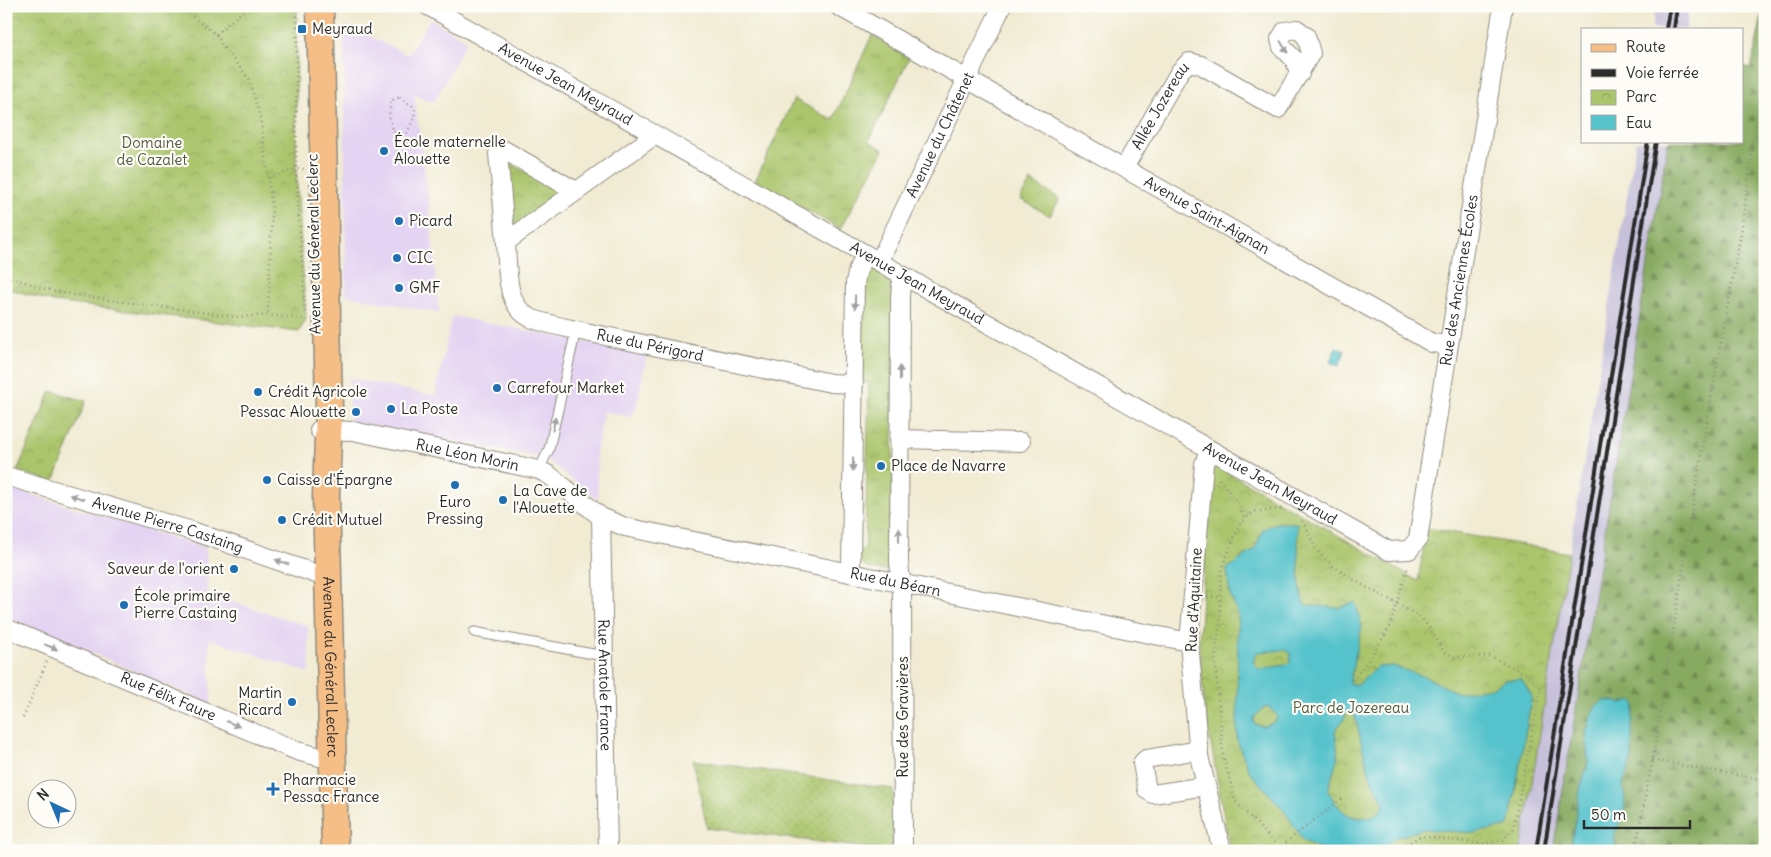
<svg xmlns="http://www.w3.org/2000/svg" width="1771" height="857" viewBox="0 0 1771 857" font-family="Delius,sans-serif">
<defs>
<pattern id="grass-tufts" width="24" height="20" patternUnits="userSpaceOnUse" patternTransform="scale(1.25)"><rect width="24" height="20" fill="#aac56c"/><path d="M3 7l-1-3M5 7V3M7 7l1-3M15 17l-1-3M17 17v-4M19 17l1-3" fill="none" stroke="#92a95e"/></pattern>
<pattern id="forest-firs" width="22" height="20" patternUnits="userSpaceOnUse" patternTransform="scale(1.25)"><rect width="22" height="20" fill="#87aa60"/><path d="M5 1l3.5 6h-7zM16 11l3.5 6h-7z" fill="#6f8b4f"/></pattern>
<pattern id="park-crowns" width="20" height="18" patternUnits="userSpaceOnUse" patternTransform="scale(1.25)"><rect width="20" height="18" fill="#aac56c"/><path d="M2 6a3 3 0 1 1 6 0M12 15a3 3 0 1 1 6 0" fill="none" stroke="#92a95e"/></pattern>
<pattern id="garden-dots" width="8" height="8" patternUnits="userSpaceOnUse" patternTransform="scale(1.25)"><rect width="8" height="8" fill="#aac56c"/><path d="M2 2h.1M6 6h.1" fill="none" stroke="#92a95e" stroke-width="1.8" stroke-linecap="round"/></pattern>
</defs>
<rect width="100%" height="100%" fill="#fdfcf7"/>
<filter id="ink" filterUnits="userSpaceOnUse"><feTurbulence type="fractalNoise" baseFrequency=".02" numOctaves="2"/><feDisplacementMap in="SourceGraphic" scale="10" xChannelSelector="R" yChannelSelector="G"/><feConvolveMatrix kernelMatrix="1 2 1 2 8 2 1 2 1" color-interpolation-filters="sRGB"/></filter>
<filter id="wash" filterUnits="userSpaceOnUse"><feTurbulence type="fractalNoise" baseFrequency=".0096" numOctaves="4" result="noise"/><feDisplacementMap in="SourceGraphic" scale="20" xChannelSelector="R" yChannelSelector="G"/><feGaussianBlur stdDeviation="1.12" result="paint"/><feColorMatrix in="noise" values="0 0 0 0 0 0 0 0 0 0 0 0 0 0 0 0 0 1.4 0 .05"/><feComposite in="paint" operator="in"/></filter>
<g filter="url(#wash)">
<rect width="100%" height="100%" fill="#f1ebd3"/>
<g fill="#e4d3f2">
<polygon points="430,19 467,40 434,102 414,94 429,202 439,313 346,295 344,34 346,25 408,55"/>
<polygon points="452,316 647,354 636,409 630,417 604,411 596,451 598,500 546,459 539,457 349,421 349,378 435,396"/>
<polygon points="6,487 206,548 208,594 308,626 310,673 209,639 211,704 6,616"/>
</g>
<g fill="#c6c0da">
<polygon points="1656,6 1689,6 1686,29 1652,29"/>
<polygon points="1636,141 1668,141 1634,353 1553,851 1521,851"/>
</g>
<g fill="url(#grass-tufts)" stroke="#6a784c">
<polygon points="872,35 909,58 869,141 884,150 840,229 755,181 794,99 833,120"/>
<path d="M874 269 889 276 896 283 891 567 886 571C869 569 861 570 856 552L865 548 869 384 858 380 860 279 867 271Z"/>
</g>
<polygon fill="url(#forest-firs)" stroke="#596a46" points="1764,6 1765,851 1553,851 1668,141 1742,141 1742,66 1751,68"/>
<g fill="url(#park-crowns)" stroke="#6a784c">
<polygon points="6,6 297,6 296,169 306,319 299,332 54,302 6,288"/>
<polygon points="506,161 554,188 557,192 554,198 516,225 511,223"/>
<polygon points="1031,181 1060,199 1050,216 1020,199"/>
<polygon points="51,391 86,401 54,482 17,471"/>
<polygon points="1211,463 1418,581 1427,528 1569,553 1521,851 1230,851 1204,705 1199,642"/>
</g>
<polygon fill="url(#garden-dots)" stroke="#6a784c" points="693,760 893,789 892,851 707,828"/>
<g fill="#56c3cc" stroke="#40777c" fill-rule="evenodd">
<polygon points="1336,347 1345,351 1339,366 1330,362"/>
<path d="M1277 523H1297L1300 589 1305 605 1339 608 1355 602 1362 626 1349 684H1359L1377 667 1393 666 1425 677 1458 693 1492 688 1506 680 1521 679 1532 696 1509 826 1475 833 1423 829 1395 838 1377 851H1326L1303 841 1286 813 1249 771 1237 740 1238 614 1230 595 1227 569 1255 549 1263 529ZM1286 650 1291 654 1290 662 1286 665 1259 669 1254 664V657L1258 652ZM1268 707 1276 714 1277 719C1271 725 1261 729 1254 723V718L1262 709ZM1346 712 1354 713C1360 735 1364 759 1372 780 1374 785 1384 802 1384 804 1383 809 1378 813 1374 815 1350 824 1340 810 1328 791L1338 756 1335 730 1344 720Z"/>
<polygon points="1633,700 1635,706 1632,724 1632,754 1630,765 1623,783 1625,802 1623,817 1614,835 1616,851 1573,851 1571,845 1581,785 1588,764 1586,733 1592,713 1597,705 1604,701 1613,701 1621,703"/>
</g>
</g>
<g filter="url(#ink)">
<g fill="none" stroke-linecap="round" stroke-linejoin="round">
<g stroke="#8e8b7f" stroke-width="11">
<g id="lane">
<polyline points="539,470 549,449 576,330"/>
<polyline points="474,632 604,656"/>
<polyline points="7,846 8,851"/>
</g>
</g>
<g stroke="#8e8b7f" stroke-width="20">
<g id="street">
<path id="s1" d="M428 6 1389 551 1409 550 1418 539 1503 6"/>
<path id="s2" d="M838 6 1432 343 1448 345"/>
<path id="s3" d="M655 135 506 242C508 268 504 308 533 319 547 324 562 327 576 330L831 383 854 384"/>
<path id="s4" d="M1124 168 1180 71 1189 62 1201 65 1278 109 1311 53 1306 36 1297 29 1285 31 1280 39 1282 47 1294 59 1300 74"/>
<polyline points="506,242 498,154 504,150 576,191"/>
<path id="s5" d="M879 262 1002 6"/>
<path id="s6" d="M319 430 353 431 539 470 549 475 601 517 625 527 1189 642"/>
<polyline points="899,439 1021,442"/>
<polyline points="1209,450 1204,464 1189,642 1199,756 1222,851"/>
<path id="s7" d="M6 476 192 531 328 578"/>
<path id="s8" d="M601 517 608 851"/>
<polyline points="850,573 851,566 855,283 858,269 866,255"/>
<path id="s9" d="M6 628 297 751 320 757H333"/>
<polyline points="1199,750 1146,759 1142,763 1147,790 1153,794 1206,786"/>
<polyline points="903,851 902,591 899,562 900,298 901,283 904,277"/>
</g>
</g>
<g stroke="#8e8b7f" stroke-width="29">
<g id="primary">
<path id="s10" d="M320 6 329 407 326 496 335 851"/>
</g>
</g>
<g stroke="#8e8b7f" stroke-width="2.5" stroke-dasharray="1 4" stroke-linecap="butt">
<polyline points="182,6 195,19 216,34 223,47 249,79 261,121 272,208 268,315"/>
<polyline points="297,6 296,169 305,312"/>
<polyline points="216,34 249,6"/>
<polygon points="400,97 407,103 411,104 415,109 414,119 407,132 407,161 403,165 398,163 395,136 389,117 391,101"/>
<polyline points="269,178 296,169 305,169"/>
<polyline points="6,276 56,292 116,301 238,317 268,315 306,319"/>
<polyline points="1219,479 1237,501 1245,519"/>
<path d="M1302 521C1309 529 1310 540 1316 549 1332 573 1393 600 1420 617L1428 626 1444 652 1454 657 1490 656 1526 674 1541 688 1513 829 1503 840 1483 844 1421 836 1395 851"/>
<polyline points="1207,597 1221,597"/>
<polyline points="1352,680 1365,665 1390,627 1408,566"/>
<polyline points="23,718 47,661"/>
<polyline points="1652,760 1765,780"/>
<polyline points="1279,850 1290,839 1344,797"/>
<polyline points="1280,851 1274,842 1235,801 1223,754 1215,660 1220,621 1221,572 1230,547 1240,524 1253,512 1278,509 1283,510"/>
<polyline points="1635,851 1654,751 1706,425 1741,233 1765,60"/>
</g>
<use href="#lane" stroke="#fff" stroke-width="9"/>
<use href="#street" stroke="#fff" stroke-width="18"/>
<use href="#primary" stroke="#f6be87" stroke-width="26"/>
<g stroke="#2b2b2b" stroke-width="4">
<polyline points="1666,29 1670,6"/>
<polyline points="1674,29 1677,6"/>
<polyline points="1536,851 1648,141"/>
<polyline points="1544,851 1656,141"/>
</g>
</g>
<defs><path id="oneway-solid" d="M-6-.8H1V-3.2L6.5 0L1 3.2V.8H-6Z" transform="scale(1.25)"/></defs>
<g fill="#a0a0a0">
<use href="#oneway-solid" transform="translate(1284 47) rotate(59)"/>
<use href="#oneway-solid" transform="translate(855 302) rotate(91)"/>
<use href="#oneway-solid" transform="translate(900 373) rotate(-90)"/>
<use href="#oneway-solid" transform="translate(554 424) rotate(-78)"/>
<use href="#oneway-solid" transform="translate(853 464) rotate(91)"/>
<use href="#oneway-solid" transform="translate(77 497) rotate(-163)"/>
<use href="#oneway-solid" transform="translate(899 535) rotate(-90)"/>
<use href="#oneway-solid" transform="translate(282 562) rotate(-161)"/>
<use href="#oneway-solid" transform="translate(51 647) rotate(23)"/>
<use href="#oneway-solid" transform="translate(233 724) rotate(23)"/>
</g>
</g>
<g fill="#1f6fb2" stroke="#fdfcf7" stroke-width="2">
<rect x="297" y="24" width="10" height="10" rx="2.5"/>
<circle cx="384" cy="151" r="5"/>
<circle cx="399" cy="221" r="5"/>
<circle cx="397" cy="258" r="5"/>
<circle cx="399" cy="288" r="5"/>
<circle cx="497" cy="388" r="5"/>
<circle cx="258" cy="392" r="5"/>
<circle cx="391" cy="409" r="5"/>
<circle cx="356" cy="412" r="5"/>
<circle cx="881" cy="466" r="5"/>
<circle cx="267" cy="480" r="5"/>
<circle cx="455" cy="485" r="5"/>
<circle cx="503" cy="500" r="5"/>
<circle cx="282" cy="520" r="5"/>
<circle cx="234" cy="569" r="5"/>
<circle cx="124" cy="605" r="5"/>
<circle cx="292" cy="702" r="5"/>
<path d="M270.5 781.5h5v5h5v5h-5v5h-5v-5h-5v-5h5z"/>
</g>
<g text-anchor="middle" stroke-width="4.5" stroke-linejoin="round" paint-order="stroke">
<g font-size="15" fill="#2b2b2b" stroke="#fdfcf7" text-anchor="start">
<text x="312" y="34">Meyraud</text>
<text x="394" y="147">École maternelle<tspan x="394" dy="17">Alouette</tspan></text>
<text x="409" y="226">Picard</text>
<text x="407" y="263">CIC</text>
<text x="409" y="293">GMF</text>
<text x="507" y="393">Carrefour Market</text>
<text x="268" y="397">Crédit Agricole</text>
<text x="401" y="414">La Poste</text>
<text x="346" y="417" text-anchor="end">Pessac Alouette</text>
<text x="891" y="471">Place de Navarre</text>
<text x="277" y="485">Caisse d'Épargne</text>
<text x="513" y="496">La Cave de<tspan x="513" dy="17">l'Alouette</tspan></text>
<text x="455" y="507" text-anchor="middle">Euro<tspan x="455" dy="17">Pressing</tspan></text>
<text x="292" y="525">Crédit Mutuel</text>
<text x="224" y="574" text-anchor="end">Saveur de l'orient</text>
<text x="134" y="601">École primaire<tspan x="134" dy="17">Pierre Castaing</tspan></text>
<text x="282" y="698" text-anchor="end">Martin<tspan x="282" dy="17">Ricard</tspan></text>
<text x="283" y="785">Pharmacie<tspan x="283" dy="17">Pessac France</tspan></text>
</g>
<g font-size="15" fill="#2b2b2b" stroke="#fdfcf7">
<text dy="5" stroke="none"><textPath href="#s1" startOffset="158">Avenue Jean Meyraud</textPath></text>
<text dy="5" stroke="none"><textPath href="#s4" startOffset="72">Allée Jozereau</textPath></text>
<text dy="5" stroke="none"><textPath href="#s5" startOffset="141">Avenue du Châtenet</textPath></text>
<text dy="5" stroke="none"><textPath href="#s2" startOffset="424">Avenue Saint-Aignan</textPath></text>
<text transform="translate(314 244) rotate(-91)" y="5">Avenue du Général Leclerc</text>
<text dy="5" stroke="none"><textPath href="#s1" startOffset="1401">Rue des Anciennes Écoles</textPath></text>
<text dy="5" stroke="none"><textPath href="#s1" startOffset="562">Avenue Jean Meyraud</textPath></text>
<text dy="5" stroke="none"><textPath href="#s3" startOffset="390">Rue du Périgord</textPath></text>
<text dy="5" stroke="none"><textPath href="#s6" startOffset="151">Rue Léon Morin</textPath></text>
<text dy="5" stroke="none"><textPath href="#s1" startOffset="968">Avenue Jean Meyraud</textPath></text>
<text dy="5" stroke="none"><textPath href="#s7" startOffset="169">Avenue Pierre Castaing</textPath></text>
<text dy="5" stroke="none"><textPath href="#s6" startOffset="604">Rue du Béarn</textPath></text>
<text transform="translate(1194 600) rotate(-87)" y="5">Rue d'Aquitaine</text>
<text dy="5" stroke="none"><textPath href="#s10" startOffset="661">Avenue du Général Leclerc</textPath></text>
<text dy="5" stroke="none"><textPath href="#s8" startOffset="168">Rue Anatole France</textPath></text>
<text dy="5" stroke="none"><textPath href="#s9" startOffset="176">Rue Félix Faure</textPath></text>
<text transform="translate(903 717) rotate(-90)" y="5">Rue des Gravières</text>
</g>
<g font-size="15" fill="#51593e" stroke="#fdfcf7">
<text x="152" y="148">Domaine<tspan x="152" dy="17">de Cazalet</tspan></text>
<text x="1351" y="713">Parc de Jozereau</text>
</g>
</g>
<rect width="1771" height="857" fill="none" stroke="#fdfcf7" stroke-width="25"/>
<rect x="1581" y="28" width="162" height="115" fill="#fdfcf7" stroke="#a9a8a5"/>
<rect x="1591" y="44" width="25" height="8" fill="#f6be87" stroke="#a9a8a5"/>
<text x="1626" y="52" font-size="15" fill="#2b2b2b">Route</text>
<rect x="1591" y="69" width="25" height="8" fill="#2b2b2b" stroke="#a9a8a5"/>
<text x="1626" y="78" font-size="15" fill="#2b2b2b">Voie ferrée</text>
<rect x="1591" y="90" width="25" height="15" fill="url(#park-crowns)" stroke="#a9a8a5"/>
<text x="1626" y="102" font-size="15" fill="#2b2b2b">Parc</text>
<rect x="1591" y="115" width="25" height="15" fill="#56c3cc" stroke="#a9a8a5"/>
<text x="1626" y="128" font-size="15" fill="#2b2b2b">Eau</text>
<g transform="translate(52 804) rotate(316)"><circle r="24" fill="#fdfcf7" stroke="#a9a8a5"/>
<path d="M0-4L9 19L0 12L-9 19Z" fill="#1f6fb2"/>
<text y="-8" font-size="14" font-weight="bold" text-anchor="middle" fill="#2b2b2b">N</text>
</g>
<path d="M1584 820v8h106v-8" fill="none" stroke="#2b2b2b" stroke-width="2.5"/>
<text x="1591" y="820" font-size="15" fill="#2b2b2b" stroke="#fdfcf7" stroke-width="4" paint-order="stroke">50 m</text>
</svg>
